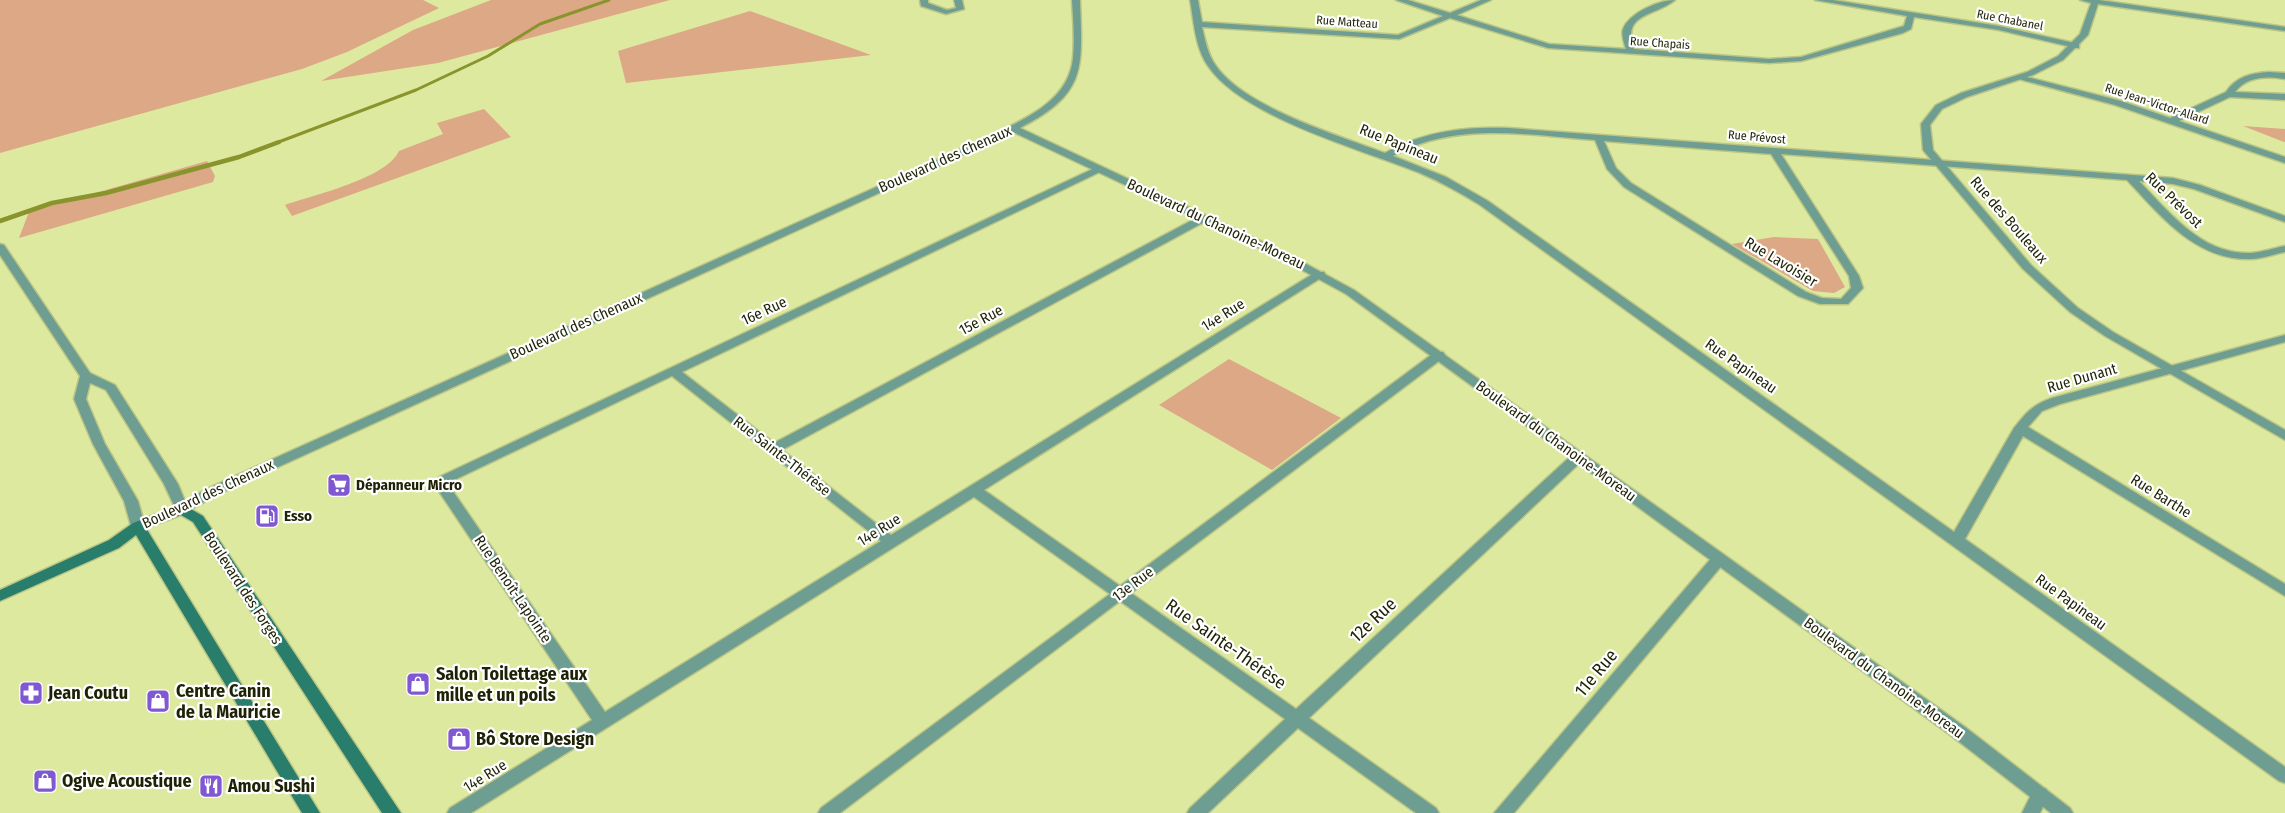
<svg xmlns="http://www.w3.org/2000/svg" width="2285" height="813" viewBox="0 0 2285 813" font-family="'Fira Sans Condensed',sans-serif">
<rect width="100%" height="100%" fill="#dee9a0"/>
<g fill="#dca885">
<polygon points="0,0 423,0 439,8 347,52 302,69 0,153"/>
<polygon points="491,0 670,0 438,63 321,81 413,30"/>
<polygon points="750,11 871,55 626,83 618,51"/>
<path d="M484 109 511 137 292 216 285 205C313 195 386 179 399 151L443 134 437 123Z"/>
<polygon points="2243,126 2285,129 2285,142 2284,142"/>
<polygon points="207,161 215,176 213,182 19,238 29,212"/>
<polygon points="1774,237 1818,239 1845,287 1834,293 1813,291 1732,244"/>
<polygon points="1229,359 1341,418 1272,470 1159,405"/>
</g>
<g fill="none" stroke-linecap="round" stroke-linejoin="round">
<polyline stroke="#89942d" stroke-width="3" points="276,143 416,90 488,56 540,24 609,0"/>
<polyline stroke="#89942d" stroke-width="4.5" points="0,221 52,203 106,193 239,157 279,142"/>
<g stroke="#bcc584" stroke-width="3">
<g id="minor">
<polygon points="920,0 928,0 928,3 947,10 956,8 954,0 962,0 964,9 946,14 921,6"/>
<path d="M1190 0H1198L1202 22 1398 35 1443 16 1396 0H1408L1450 13 1481 0H1491L1457 15 1549 44 1626 49C1624 43 1621 35 1623 29 1629 13 1659 0 1675 0 1654 17 1621 13 1634 49L1769 59 1801 57 1904 26 1907 16 1815 0H1833L1999 26 2079 44V48H2076L1999 30 1914 17 1911 29 1903 33 1801 61 1769 63 1548 48 1450 18 1399 39 1202 27C1205 39 1207 52 1214 63 1242 107 1337 135 1385 153 1424 131 1464 127 1508 128L2173 178 2200 185 2285 216V222L2194 189 2173 184 2139 181C2170 213 2202 255 2251 253 2263 252 2274 248 2285 246V252C2274 254 2262 259 2251 259 2196 261 2161 216 2127 180L1781 154 1859 276 1863 288 1848 304H1820L1798 296 1624 187 1607 169 1595 140C1527 135 1455 121 1393 156L1446 177 1488 201 1954 532 2014 428C2027 412 2031 406 2052 398L2285 335V342L2060 404 2042 411 2028 427 2285 584V596L2023 436 1965 539 2285 767V783L2279 781 1480 205C1461 193 1441 182 1420 173 1363 150 1242 117 1208 66 1195 47 1194 22 1190 0ZM1604 141 1771 154 1849 276 1851 288 1841 299 1822 298 1806 292 1631 183 1616 168Z"/>
<path d="M2269 72 2285 73V79C2267 76 2247 76 2235 92L2285 94V100L2230 97 2179 121 2285 157V163L2115 105 2015 78 2019 75 2121 101 2170 118 2226 92C2236 77 2251 73 2269 72Z"/>
<path d="M1099 166 1102 167V171L682 372 774 443 1200 216H1208V220L782 450 891 535 1316 272H1324L1325 274 1324 276 984 490 1120 586 1435 352H1443L1445 355 1443 358 1131 593 1296 709 1573 454H1583L1585 457 1583 460 1309 718 1436 808 1439 813H1416L1298 728 1208 813H1187L1190 808 1285 719 1120 601 840 813H818L821 808 1110 594 974 497 471 813H447L450 808 592 720 438 490 436 487 439 477ZM672 376 881 541 605 712 450 487V482Z"/>
<polygon points="1719,554 1724,555 1726,559 1724,563 1514,813 1494,813 1714,555"/>
<polygon points="2040,787 2046,789 2049,794 2040,813 2022,813 2034,789"/>
</g>
</g>
<g stroke="#bcc584" stroke-width="3">
<g id="tertiary">
<path d="M1072 0H1080C1082 68 1088 93 1020 128L1286 253 1354 290 1965 727 2070 808 2073 813H2051L1953 737 1346 294 1278 257 1013 132 221 493 182 514 177 512 164 484 106 390 90 383 86 399 105 444 138 501 145 526 143 529H133L131 526 124 501 93 444 74 399 80 376 0 255V244L4 245 90 373 115 385 178 484 185 501 211 487 994 134C1027 118 1069 100 1073 58 1075 39 1073 19 1072 0Z"/>
<polygon points="2080,0 2099,0 2285,27 2285,31 2098,4 2088,35 2063,60 2033,75 1967,97 1942,109 1930,125 1933,150 2031,265 2078,308 2113,332 2285,430 2285,440 2105,336 2070,312 2023,269 1923,150 1921,124 1936,105 1961,93 2027,72 2058,56 2080,34 2091,3"/>
</g>
</g>
<g stroke="#bcc584" stroke-width="3">
<polygon id="secondary" points="182,504 203,516 401,813 382,813 193,522 181,515 146,528 320,813 302,813 136,535 119,548 0,601 0,590 109,540 133,523"/>
</g>
<use href="#minor" fill="#6d9e91" fill-rule="evenodd"/>
<use href="#tertiary" fill="#6d9e91" fill-rule="evenodd"/>
<use href="#secondary" fill="#297d6b" fill-rule="evenodd"/>
</g>
<defs>
<g id="supermarket-square" transform="scale(1.25)"><rect x="-9" y="-9" width="18" height="18" rx="4" fill="#8058d1" stroke="#fff"/><path d="M-6-5.5h2.5l.6 2H6L4.5 2H-2.5L-4.4-4H-6ZM-1.5 3.2a1.3 1.3 0 1 0 .1 0ZM3 3.2a1.3 1.3 0 1 0 .1 0Z" fill="#fff"/></g>
<g id="fuel-square" transform="scale(1.25)"><rect x="-9" y="-9" width="18" height="18" rx="4" fill="#8058d1" stroke="#fff"/><path d="M-5.5-6h7V0h2V4h1.3V-2.5L3-4.5l.8-.8L6-3V5H2.5V1h-1V6h-7ZM-4.2-4.7v3.2H.2V-4.7Z" fill="#fff"/></g>
<g id="shop-square" transform="scale(1.25)"><rect x="-9" y="-9" width="18" height="18" rx="4" fill="#8058d1" stroke="#fff"/><path d="M-5-2.5h2.3a2.7 3.5 0 0 1 5.4 0H5L5.5 6h-11ZM-1.5-2.5h3a1.5 2.3 0 0 0-3 0Z" fill="#fff"/></g>
<g id="pharmacy-square" transform="scale(1.25)"><rect x="-9" y="-9" width="18" height="18" rx="4" fill="#8058d1" stroke="#fff"/><path d="M-2-6h4v4h4v4h-4v4h-4v-4h-4v-4h4Z" fill="#fff"/></g>
<g id="restaurant-square" transform="scale(1.25)"><rect x="-9" y="-9" width="18" height="18" rx="4" fill="#8058d1" stroke="#fff"/><path d="M-5-6h1v4h1v-4h1v4h1v-4h1v5L-1.5 .5V6h-2V.5L-5-1ZM5-6V6H3V1.5H1.5Q1.5-4 5-6Z" fill="#fff"/></g>
</defs>
<g fill-rule="evenodd">
<use href="#supermarket-square" x="339" y="485"/>
<use href="#fuel-square" x="267" y="516"/>
<use href="#shop-square" x="418" y="684"/>
<use href="#pharmacy-square" x="31" y="693"/>
<use href="#shop-square" x="158" y="701"/>
<use href="#shop-square" x="459" y="739"/>
<use href="#shop-square" x="45" y="781"/>
<use href="#restaurant-square" x="211" y="786"/>
</g>
<g text-anchor="middle" stroke-width="4.5" stroke-linejoin="round" paint-order="stroke">
<g font-size="12" fill="#1f2205" stroke="#fff">
<text transform="translate(2010 20) rotate(11)" y="4">Rue Chabanel</text>
<text transform="translate(1347 22) rotate(4)" y="4">Rue Matteau</text>
<text transform="translate(1660 43) rotate(4)" y="4">Rue Chapais</text>
<text transform="translate(2157 104) rotate(18)" y="4">Rue Jean-Victor-Allard</text>
<text transform="translate(1757 137) rotate(5)" y="4">Rue Prévost</text>
</g>
<g font-size="15" fill="#1f2205" stroke="#fff">
<text transform="translate(1399 144) rotate(22)" y="5">Rue Papineau</text>
<text transform="translate(945 159) rotate(-24)" y="5">Boulevard des Chenaux</text>
<text transform="translate(2174 200) rotate(44)" y="5">Rue Prévost</text>
<text transform="translate(2009 220) rotate(49)" y="5">Rue des Bouleaux</text>
<text transform="translate(1216 224) rotate(25)" y="5">Boulevard du Chanoine-Moreau</text>
<text transform="translate(1781 262) rotate(31)" y="5">Rue Lavoisier</text>
<text transform="translate(764 311) rotate(-25)" y="5">16e Rue</text>
<text transform="translate(1223 315) rotate(-32)" y="5">14e Rue</text>
<text transform="translate(981 320) rotate(-28)" y="5">15e Rue</text>
<text transform="translate(576 326) rotate(-24)" y="5">Boulevard des Chenaux</text>
<text transform="translate(1741 366) rotate(35)" y="5">Rue Papineau</text>
<text transform="translate(2082 378) rotate(-16)" y="5">Rue Dunant</text>
<text transform="translate(1556 441) rotate(36)" y="5">Boulevard du Chanoine-Moreau</text>
<text transform="translate(782 456) rotate(38)" y="5">Rue Sainte-Thérèse</text>
<text transform="translate(208 494) rotate(-25)" y="5">Boulevard des Chenaux</text>
<text transform="translate(2161 496) rotate(32)" y="5">Rue Barthe</text>
<text transform="translate(879 530) rotate(-32)" y="5">14e Rue</text>
<text transform="translate(1133 584) rotate(-37)" y="5">13e Rue</text>
<text transform="translate(243 588) rotate(57)" y="5">Boulevard des Forges</text>
<text transform="translate(513 589) rotate(56)" y="5">Rue Benoît-Lapointe</text>
<text transform="translate(2071 602) rotate(36)" y="5">Rue Papineau</text>
<text transform="translate(1884 678) rotate(36)" y="5">Boulevard du Chanoine-Moreau</text>
<text transform="translate(485 776) rotate(-32)" y="5">14e Rue</text>
</g>
<g font-size="15" font-weight="bold" fill="#1f2205" stroke="#fff" text-anchor="start">
<text x="356" y="490">Dépanneur Micro</text>
<text x="284" y="521">Esso</text>
</g>
<g font-size="18" fill="#1f2205" stroke="#fff">
<text transform="translate(1373 620) rotate(-43)" y="6">12e Rue</text>
<text transform="translate(1226 644) rotate(35)" y="6">Rue Sainte-Thérèse</text>
<text transform="translate(1596 673) rotate(-50)" y="6">11e Rue</text>
</g>
<g font-size="18" font-weight="bold" fill="#1f2205" stroke="#fff" text-anchor="start">
<text x="436" y="680">Salon Toilettage aux<tspan x="436" dy="21">mille et un poils</tspan></text>
<text x="176" y="697">Centre Canin<tspan x="176" dy="21">de la Mauricie</tspan></text>
<text x="48" y="699">Jean Coutu</text>
<text x="476" y="745">Bô Store Design</text>
<text x="62" y="787">Ogive Acoustique</text>
<text x="228" y="792">Amou Sushi</text>
</g>
</g>
</svg>
